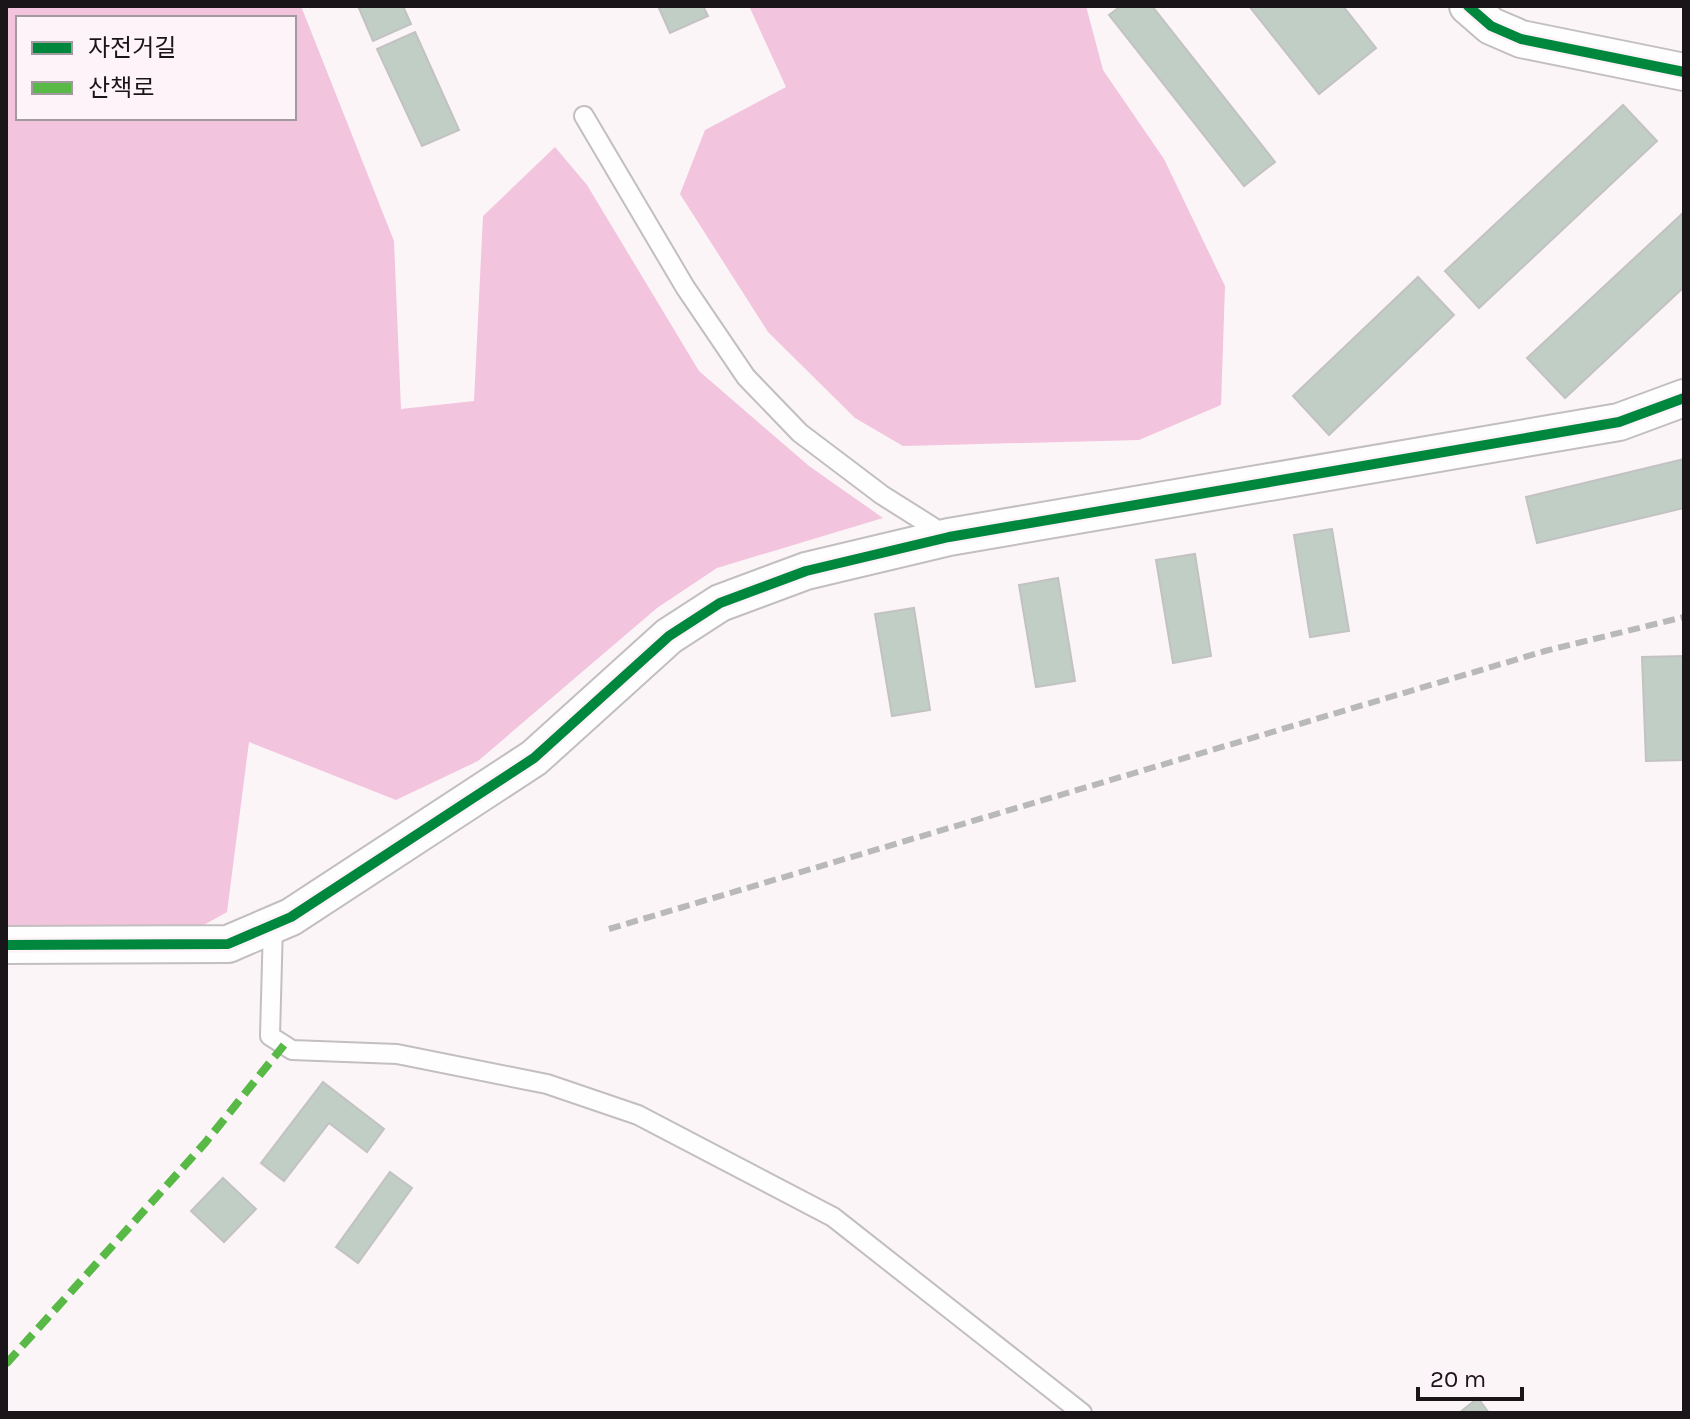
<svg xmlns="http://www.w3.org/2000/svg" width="1690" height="1419" viewBox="0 0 1690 1419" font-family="Karla,'Noto Sans KR',sans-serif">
<rect width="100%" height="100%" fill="#fbf5f8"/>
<g fill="#f3c4dd" fill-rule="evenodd">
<path d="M6 6H301L394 241 401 409 474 401 483 216 555 147 587 185 699 371 809 466 883 518 717 568 657 608 478 761 396 800 249 742 227 912 193 931 6 925ZM18 18H294V118H18Z"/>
<polygon points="749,6 1086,6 1103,70 1164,159 1225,286 1221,405 1139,440 903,446 855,418 768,332 680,194 705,130 786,87"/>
</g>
<g fill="#c0cec6" stroke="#c3c2c2" stroke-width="2">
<polygon points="358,6 403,6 411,24 373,41"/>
<polygon points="658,6 703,6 708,16 670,33"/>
<polygon points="1121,6 1152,6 1275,162 1244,186 1109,15"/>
<polygon points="1249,6 1343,6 1376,48 1319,94"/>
<polygon points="415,32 459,130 422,146 377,49"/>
<polygon points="1623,105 1657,141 1479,308 1445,271"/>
<polygon points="1684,212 1684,287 1565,398 1527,358"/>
<polygon points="1418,277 1454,315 1329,435 1293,396"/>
<polygon points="1684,459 1684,508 1537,543 1526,497"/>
<polygon points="1332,529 1349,631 1310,637 1294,535"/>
<polygon points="1195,554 1211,656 1173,663 1156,560"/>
<polygon points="1058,578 1075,681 1036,687 1019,585"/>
<polygon points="914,608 930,710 892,716 875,614"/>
<polygon points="1684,656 1684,760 1646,761 1642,657"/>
<polygon points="323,1082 384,1129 367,1152 329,1123 284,1181 261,1163"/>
<polygon points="390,1172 412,1188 358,1263 336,1247"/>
<polygon points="223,1178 256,1209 224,1242 191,1211"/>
<polygon points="1478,1398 1489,1413 1459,1413"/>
</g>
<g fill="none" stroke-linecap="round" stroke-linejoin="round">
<g stroke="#c3bec0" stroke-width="22">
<g id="service">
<polyline points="584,116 685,287 746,377 800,433 882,495 947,536"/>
<polyline points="273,925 270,1036 292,1050 397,1054 547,1084 638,1115 833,1217 1082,1413"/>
</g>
</g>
<g stroke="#c3bec0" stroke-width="40">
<g id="minor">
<polyline points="1468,6 1491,26 1521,39 1684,72"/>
<polyline points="6,945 228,944 291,917 534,758 669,636 720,603 806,571 949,537 1619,422 1684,398"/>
</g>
</g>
<use href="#service" stroke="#fefefe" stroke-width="18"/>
<use href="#minor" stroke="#fefefe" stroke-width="36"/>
<polyline stroke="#bab9b9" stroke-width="6" stroke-dasharray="12 6" stroke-linecap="butt" points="609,929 1545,651 1684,617"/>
<polyline stroke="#58b947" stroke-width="8" stroke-dasharray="16 8" stroke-linecap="butt" points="6,1364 205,1143 284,1045"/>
<g stroke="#fdf3f8" stroke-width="15">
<g id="cycleway">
<polyline points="1468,6 1491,26 1521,39 1684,72"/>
<polyline points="6,945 228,944 291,917 534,758 669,636 720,603 806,571 949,537 1619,422 1684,398"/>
</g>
</g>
<use href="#cycleway" stroke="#00873e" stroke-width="10"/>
</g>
<rect width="1690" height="1419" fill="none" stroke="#1a1518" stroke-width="16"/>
<rect x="16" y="16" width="280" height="104" fill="#fdf3f8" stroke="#a29a9e" stroke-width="2"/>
<rect x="32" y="42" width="40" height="12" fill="#00873e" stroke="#a29a9e" stroke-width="2"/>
<text x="88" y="56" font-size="24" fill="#1a1518">자전거길</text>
<rect x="32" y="82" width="40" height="12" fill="#58b947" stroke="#a29a9e" stroke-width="2"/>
<text x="88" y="96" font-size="24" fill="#1a1518">산책로</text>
<path d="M1418 1387v12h104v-12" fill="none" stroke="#1a1518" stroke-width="4"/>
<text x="1430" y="1387" font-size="24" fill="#1a1518" stroke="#fdf3f8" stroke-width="6" paint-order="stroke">20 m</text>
</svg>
